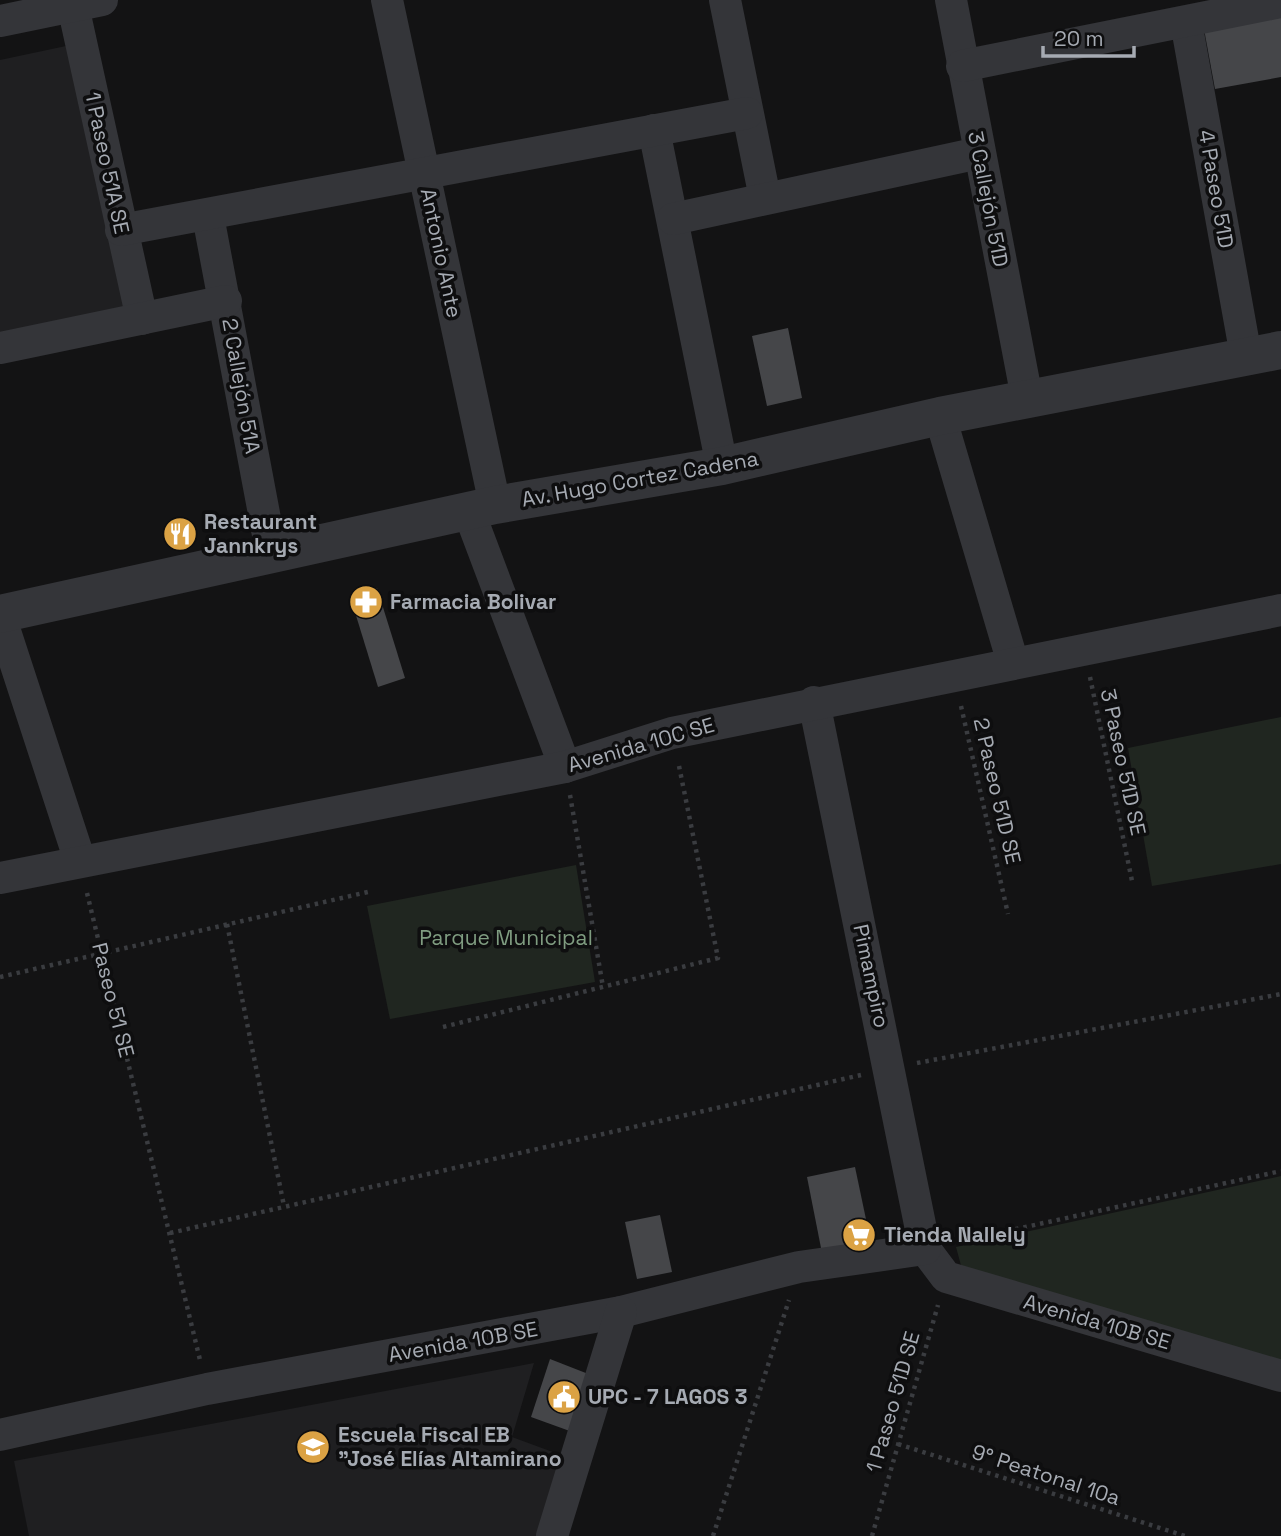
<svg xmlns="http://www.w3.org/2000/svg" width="1281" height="1536" viewBox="0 0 1281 1536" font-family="'Space Grotesk',sans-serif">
<rect width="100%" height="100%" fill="#131314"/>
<g fill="#1f1f21">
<polygon points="66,46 133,309 0,336 0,60"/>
<polygon points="534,1363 512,1437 569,1458 544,1536 29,1536 14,1461"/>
</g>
<g fill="#202620">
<polygon points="1281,717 1281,864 1152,886 1128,748"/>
<polygon points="576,865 595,982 390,1019 367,906"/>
<polygon points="1281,1176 1281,1373 962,1269 956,1247"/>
</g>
<g fill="#454649">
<polygon points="1281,13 1281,77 1215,89 1204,29"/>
<polygon points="788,328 802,398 767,406 752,336"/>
<polygon points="377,588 405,678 378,687 350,596"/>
<polygon points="855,1167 871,1243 822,1253 807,1177"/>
<polygon points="660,1215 672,1272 637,1279 625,1222"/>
<polygon points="550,1359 596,1377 578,1434 531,1417"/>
</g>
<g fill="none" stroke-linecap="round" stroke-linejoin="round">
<g stroke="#3a3c40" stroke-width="4.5" stroke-dasharray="3.5 5" stroke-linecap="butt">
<polyline points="1090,677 1132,881"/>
<polyline points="961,706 1008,914"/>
<polyline points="570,795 603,987"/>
<polyline points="87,893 200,1360"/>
<polyline points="227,924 284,1206"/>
<polyline points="0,977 372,891"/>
<polyline points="443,1027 718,958 678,761"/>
<polyline points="917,1063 1281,994"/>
<polyline points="170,1233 861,1075"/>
<polyline points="957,1242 1281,1171"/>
<polyline points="898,1444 1185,1536"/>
<polyline points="713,1536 789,1300"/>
<polyline points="872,1536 938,1305"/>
</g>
<g stroke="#343539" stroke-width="32">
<polyline points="387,0 495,505"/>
<polyline points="725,0 765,198"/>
<polyline points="951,0 1027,398"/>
<polyline points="73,6 142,319"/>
<polyline points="0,21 102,0"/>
<polyline points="1186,22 1246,356"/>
<polyline points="962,66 1281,2"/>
<polyline points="654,130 722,466"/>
<polyline points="208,216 272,556"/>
<polyline points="673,219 979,153"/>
<polyline points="121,230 747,113"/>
<polyline points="0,348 226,301"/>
<polyline points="940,416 1013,663"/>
<polyline points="469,512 565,767"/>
<polyline points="0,616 80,861"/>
<polyline points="814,702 925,1249 946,1277 1281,1376"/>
<polyline points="0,878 565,767 672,733 1281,610"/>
<polyline points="0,1435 207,1389 621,1312 799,1267 925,1249"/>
<polyline points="552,1536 621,1312"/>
</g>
<polyline stroke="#343539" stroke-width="38" points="0,614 495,505 722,466 940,416 1281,350"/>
</g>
<defs>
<g id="restaurant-disc" transform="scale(1.75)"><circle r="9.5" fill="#dba244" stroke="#0e0e0f"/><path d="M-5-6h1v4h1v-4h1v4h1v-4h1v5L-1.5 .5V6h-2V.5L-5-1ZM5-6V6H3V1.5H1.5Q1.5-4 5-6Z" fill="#fff"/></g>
<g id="pharmacy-disc" transform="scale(1.75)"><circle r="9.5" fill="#dba244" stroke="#0e0e0f"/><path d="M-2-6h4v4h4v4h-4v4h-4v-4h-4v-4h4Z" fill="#fff"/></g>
<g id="supermarket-disc" transform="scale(1.75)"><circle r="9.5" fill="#dba244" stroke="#0e0e0f"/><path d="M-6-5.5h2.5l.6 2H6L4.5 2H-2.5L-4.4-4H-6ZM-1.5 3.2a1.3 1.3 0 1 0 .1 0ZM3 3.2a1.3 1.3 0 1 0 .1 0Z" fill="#fff"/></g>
<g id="civic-disc" transform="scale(1.75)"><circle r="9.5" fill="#dba244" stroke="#0e0e0f"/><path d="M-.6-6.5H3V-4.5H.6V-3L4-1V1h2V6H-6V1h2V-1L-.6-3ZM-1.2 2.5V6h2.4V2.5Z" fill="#fff"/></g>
<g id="school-disc" transform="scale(1.75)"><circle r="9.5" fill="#dba244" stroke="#0e0e0f"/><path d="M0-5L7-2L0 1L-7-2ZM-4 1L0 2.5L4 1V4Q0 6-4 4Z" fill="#fff"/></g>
</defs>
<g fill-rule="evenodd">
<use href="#restaurant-disc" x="180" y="534"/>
<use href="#pharmacy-disc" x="366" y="602"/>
<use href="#supermarket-disc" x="859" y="1235"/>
<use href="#civic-disc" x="564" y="1397"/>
<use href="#school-disc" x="313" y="1447"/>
</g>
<g text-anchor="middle" stroke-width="7" stroke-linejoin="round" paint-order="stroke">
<g font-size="21" fill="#a6abb3" stroke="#0e0e0f">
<text transform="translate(107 163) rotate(78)" y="7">1 Paseo 51A SE</text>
<text transform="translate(1216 189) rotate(80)" y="7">4 Paseo 51D</text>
<text transform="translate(988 199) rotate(79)" y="7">3 Callejón 51D</text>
<text transform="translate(441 253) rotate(78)" y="7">Antonio Ante</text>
<text transform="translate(241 386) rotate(80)" y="7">2 Callejón 51A</text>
<text transform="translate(640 479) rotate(-10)" y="7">Av. Hugo Cortez Cadena</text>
<text transform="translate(641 745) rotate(-16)" y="7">Avenida 10C SE</text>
<text transform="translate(1123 762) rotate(78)" y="7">3 Paseo 51D SE</text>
<text transform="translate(997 791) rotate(77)" y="7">2 Paseo 51D SE</text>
<text transform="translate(871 976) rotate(78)" y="7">Pimampiro</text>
<text transform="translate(113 1000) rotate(76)" y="7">Paseo 51 SE</text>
<text transform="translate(1097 1322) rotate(16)" y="7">Avenida 10B SE</text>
<text transform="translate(463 1342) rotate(-10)" y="7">Avenida 10B SE</text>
<text transform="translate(893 1402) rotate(-74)" y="7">1 Paseo 51D SE</text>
<text transform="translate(1046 1475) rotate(18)" y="7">9° Peatonal 10a</text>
</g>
<g font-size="21" font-weight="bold" fill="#a6abb3" stroke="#0e0e0f" text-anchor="start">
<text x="204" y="529">Restaurant<tspan x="204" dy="24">Jannkrys</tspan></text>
<text x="390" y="609">Farmacia Bolivar</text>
<text x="884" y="1242">Tienda Nallely</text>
<text x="588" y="1404">UPC - 7 LAGOS 3</text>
<text x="338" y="1442">Escuela Fiscal EB<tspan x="338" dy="24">"José Elías Altamirano</tspan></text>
</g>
<g font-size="21" fill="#7f9c80" stroke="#0e0e0f">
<text x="506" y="945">Parque Municipal</text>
</g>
</g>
<path d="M1043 46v10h91v-10" fill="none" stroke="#a6abb3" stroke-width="3.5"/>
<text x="1054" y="46" font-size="21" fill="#a6abb3" stroke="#0e0e0f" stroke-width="5" paint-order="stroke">20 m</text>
</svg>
